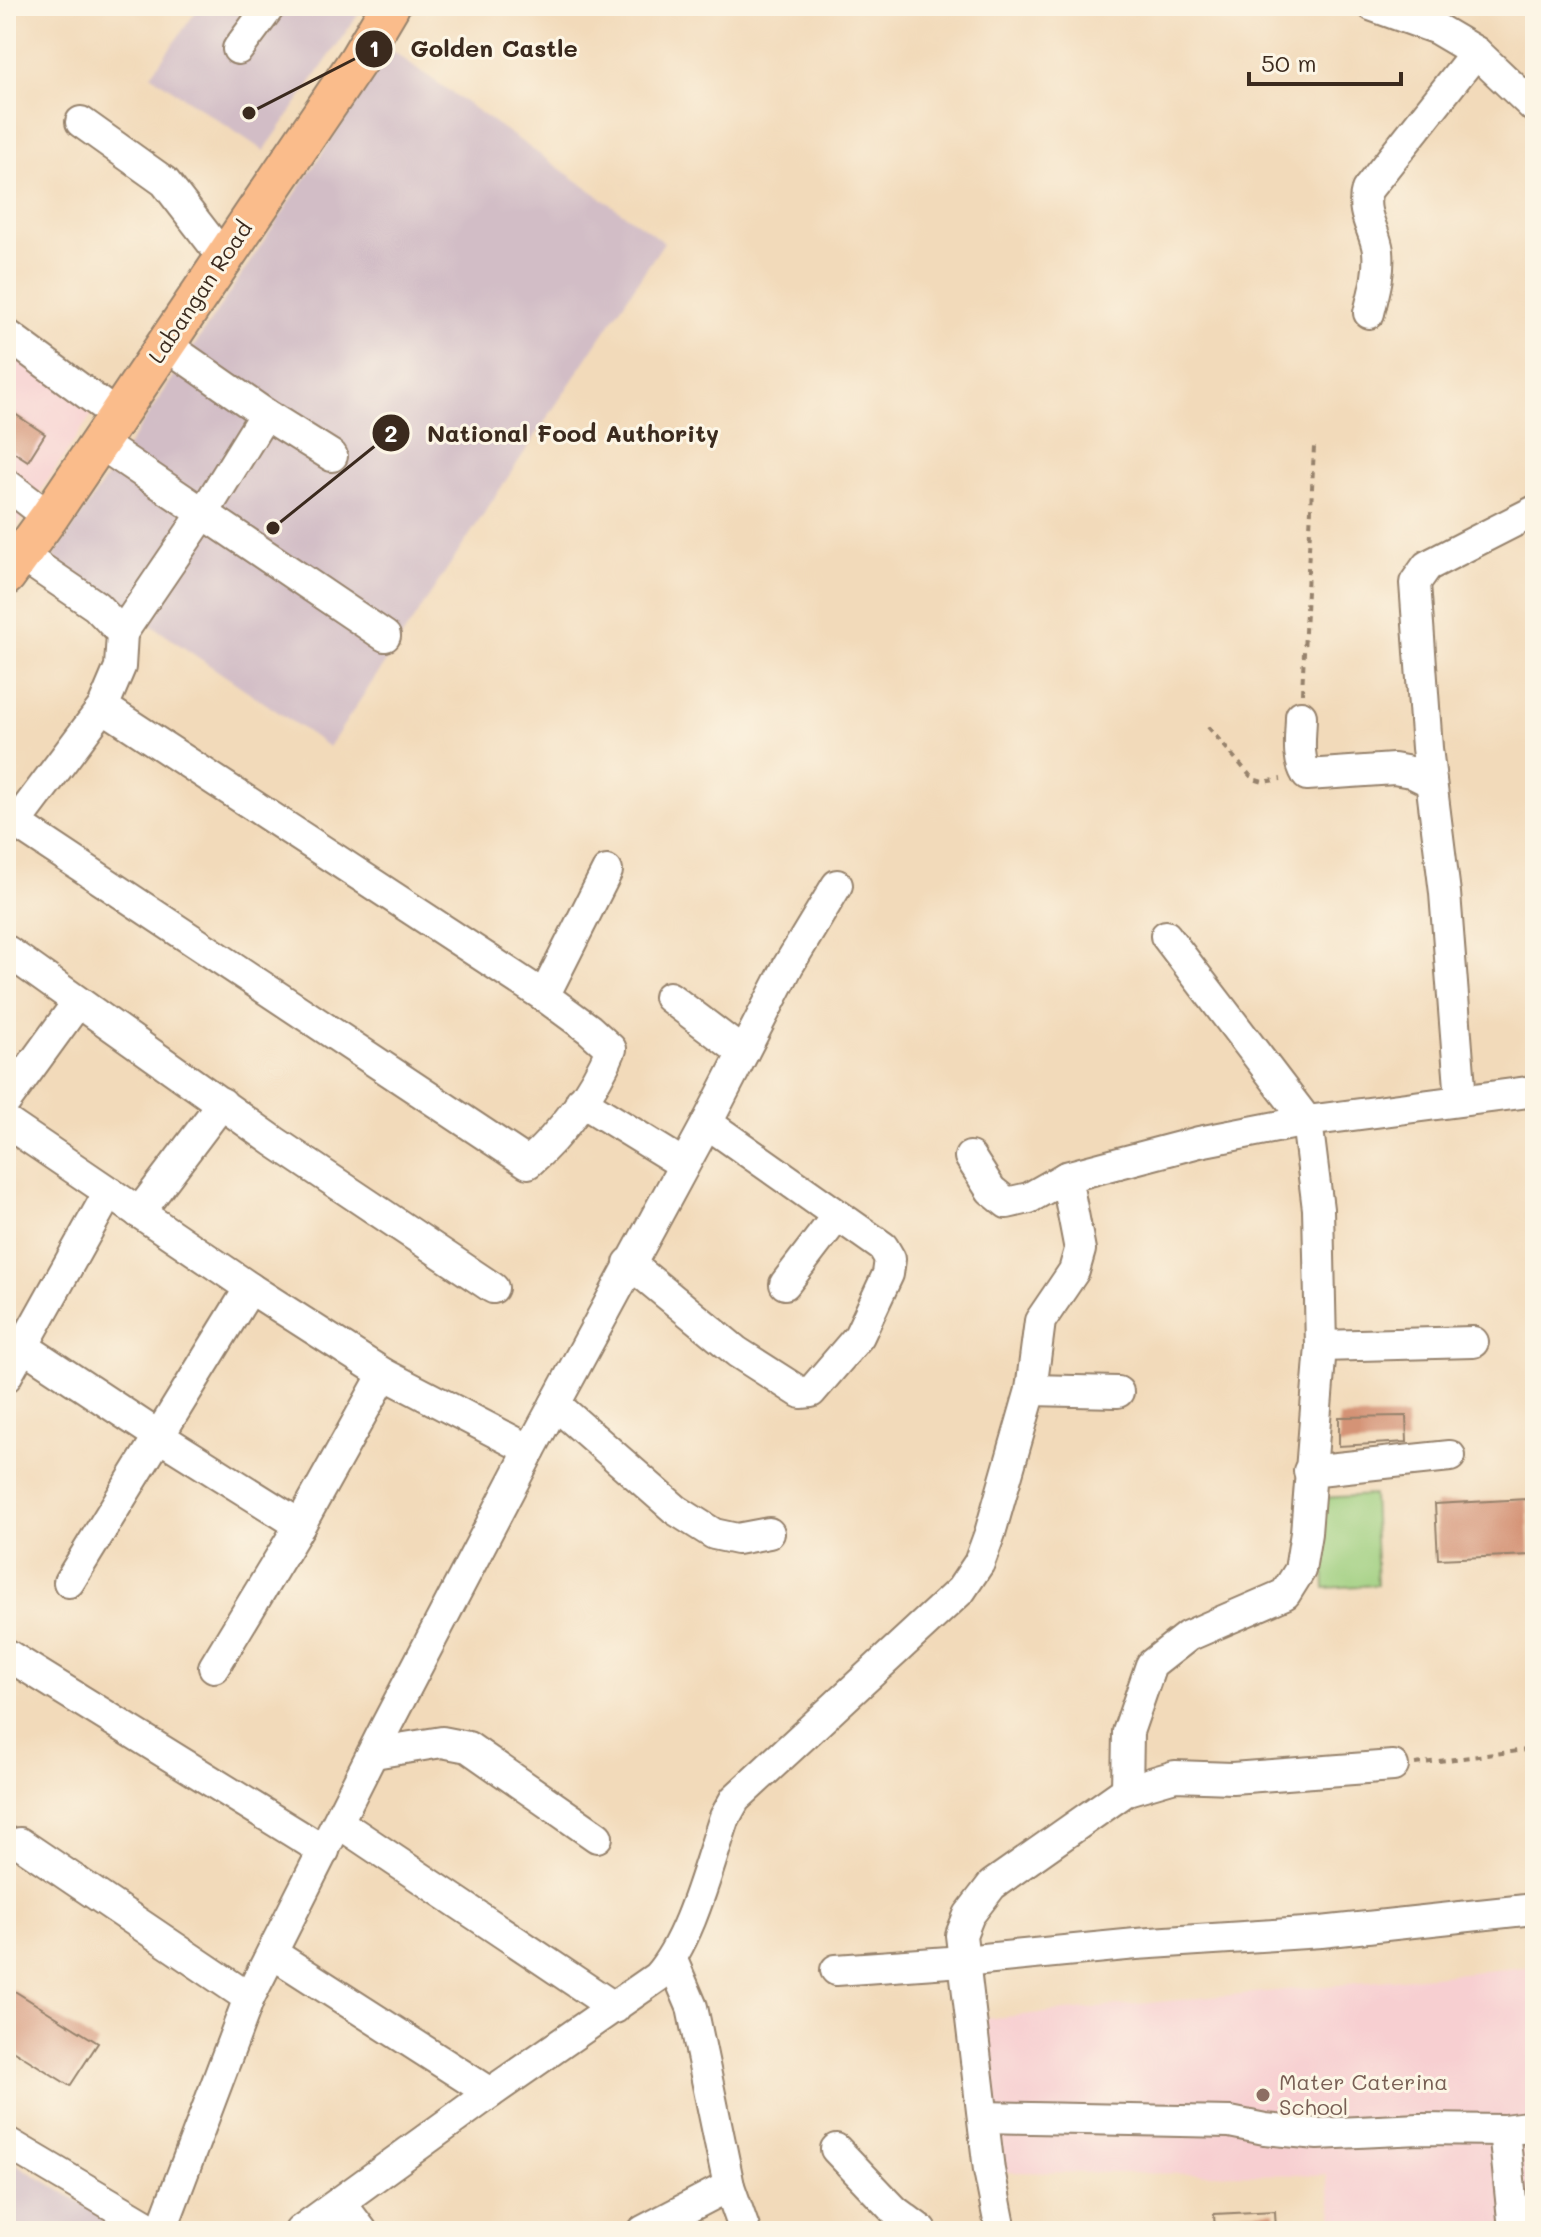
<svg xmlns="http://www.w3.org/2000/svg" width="1541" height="2237" viewBox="0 0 1541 2237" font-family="Mali,sans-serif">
<rect width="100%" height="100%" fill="#fcf5e5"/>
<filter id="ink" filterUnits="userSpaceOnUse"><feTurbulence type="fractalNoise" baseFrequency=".0125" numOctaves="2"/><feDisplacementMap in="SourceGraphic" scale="16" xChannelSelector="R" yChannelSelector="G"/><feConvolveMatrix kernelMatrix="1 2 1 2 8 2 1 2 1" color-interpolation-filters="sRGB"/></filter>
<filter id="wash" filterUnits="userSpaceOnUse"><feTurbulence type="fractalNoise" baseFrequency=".006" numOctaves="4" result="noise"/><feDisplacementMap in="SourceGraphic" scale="32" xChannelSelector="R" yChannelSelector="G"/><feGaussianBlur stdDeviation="1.8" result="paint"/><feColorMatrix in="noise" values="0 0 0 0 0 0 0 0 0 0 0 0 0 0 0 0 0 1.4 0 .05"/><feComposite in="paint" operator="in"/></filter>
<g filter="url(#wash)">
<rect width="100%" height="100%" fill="#f2daba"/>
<g fill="#f7cfd1">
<polygon points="6,339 99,404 6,543"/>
<polygon points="1535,1966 1535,2219 1455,2231 1336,2231 1326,2175 1000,2172 982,2019"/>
</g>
<g fill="#d2bdc6">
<polygon points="200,6 364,6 264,151 151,75"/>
<polygon points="391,50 664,242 329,747 53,558"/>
<polygon points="6,2158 128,2231 6,2231"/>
</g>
<polygon fill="#9bcd7c" stroke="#6b7c4d" stroke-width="2" points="1373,1495 1377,1585 1325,1588 1321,1498"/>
<g id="blocks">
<g fill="#d49376">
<polygon points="6,408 45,434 28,461 6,447"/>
<polygon points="1406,1416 1407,1442 1339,1446 1339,1417"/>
<polygon points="1527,1499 1530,1555 1438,1559 1435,1504"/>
<polygon points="13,1990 98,2043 70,2086 6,2046 6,2001"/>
<polygon points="1275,2211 1276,2231 1215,2231 1214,2214"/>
</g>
</g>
</g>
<g filter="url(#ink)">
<use href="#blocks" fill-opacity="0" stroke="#96826c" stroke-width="2"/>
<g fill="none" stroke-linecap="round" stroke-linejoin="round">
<g stroke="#96826c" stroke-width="34">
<g id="minor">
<polyline points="1373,6 1437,29 1476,52 1535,108"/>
<polyline points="238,49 270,6"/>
<polyline points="81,122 165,182 223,257"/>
<path d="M1369 313C1374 292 1380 273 1378 251 1375 229 1360 213 1367 190L1476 52"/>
<polyline points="6,334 116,415"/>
<polyline points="166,345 265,414"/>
<polyline points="98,442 385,636"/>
<polyline points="6,484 49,517"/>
<path d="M21 555 96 606 122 633 120 667 103 707 16 823 528 1163C560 1136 596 1088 611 1049L589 1029 544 996 103 707"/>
<polyline points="122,633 203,514 265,414 332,456"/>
<path d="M1301 716C1301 735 1296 757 1307 775L1394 769 1411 772 1431 782"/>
<polyline points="7,951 275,1142 493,1288"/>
<polyline points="544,996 607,871"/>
<polyline points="669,997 743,1053"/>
<polyline points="1461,1100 1445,893 1427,748 1415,583 1427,566 1535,511"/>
<polyline points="6,1101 78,1002"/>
<polyline points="581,1101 683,1164"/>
<polyline points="6,1122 250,1288 384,1374 530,1450"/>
<polyline points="970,1157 991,1190 1007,1203 1029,1198 1066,1177"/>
<polyline points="139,1213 222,1103"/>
<polyline points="629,1263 737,1352 801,1393 811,1392 859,1336 888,1274 890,1259 883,1247 707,1123"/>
<polyline points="785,1284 837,1216"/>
<polyline points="6,1335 160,1437 300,1525"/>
<polyline points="1321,1346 1473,1342"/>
<polyline points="6,1377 109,1192"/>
<polyline points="1031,1390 1118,1392"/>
<polyline points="555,1404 676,1510 714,1534 737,1539 769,1533"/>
<polyline points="1309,1471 1450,1456"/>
<polyline points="69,1582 250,1288"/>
<polyline points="6,1654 324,1851"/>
<polyline points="214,1667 300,1525 384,1374"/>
<polyline points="374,1753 442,1742 468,1747 597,1837"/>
<polyline points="1127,1790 1128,1732 1151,1665 1188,1636 1285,1594 1300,1570 1306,1533 1321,1346 1318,1209 1307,1121 1166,936"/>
<polyline points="339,1823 615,2008"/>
<polyline points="20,1843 249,1998"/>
<polyline points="272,1953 490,2093"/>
<polyline points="672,1960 692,2007 729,2186 745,2231"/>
<polyline points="836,1970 963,1961 1136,1944 1321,1932 1535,1909"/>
<polyline points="983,2117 1230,2122 1265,2129 1318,2134 1419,2129 1504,2130 1535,2126"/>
<polyline points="1504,2130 1514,2229"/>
<polyline points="6,2142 156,2231"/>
<polyline points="836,2149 895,2211 922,2231"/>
<polyline points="340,2202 362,2231"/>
<polyline points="161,2231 249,1998 386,1726 530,1450 707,1123 788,966 837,885"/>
<path d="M300 2231 490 2093 657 1977C691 1939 708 1866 725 1817L735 1799 961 1590 979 1563 990 1533 1031 1390 1040 1321 1074 1271 1080 1250 1066 1177 1199 1142 1307 1121 1535 1091"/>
<polyline points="643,2231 729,2186"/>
<polyline points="1001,2231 989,2170 961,1935 969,1915 992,1885 1127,1790 1175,1776 1232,1778 1393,1766"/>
</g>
</g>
<g stroke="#96826c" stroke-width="42">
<polyline id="major" points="6,576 49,517 358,60 390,6"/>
</g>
<g stroke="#96826c" stroke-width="4" stroke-dasharray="6 6" stroke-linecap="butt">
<polyline points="1302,693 1314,447"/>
<polyline points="1208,727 1253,779 1263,782 1281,779"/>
<polyline points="1415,1764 1535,1749"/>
</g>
<use href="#minor" stroke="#fff" stroke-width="30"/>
<use href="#major" stroke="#fabc8b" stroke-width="38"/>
</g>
</g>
<circle fill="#8d6e63" stroke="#fcf5e5" stroke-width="3" cx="1263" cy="2095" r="8"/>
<g text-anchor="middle" stroke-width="6" stroke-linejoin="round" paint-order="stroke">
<g font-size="22" fill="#3b2a1e" stroke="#fcf5e5">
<text transform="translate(200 292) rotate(-56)" y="8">Labangan Road</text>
</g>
<g font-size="22" fill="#785e54" stroke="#fcf5e5" text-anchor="start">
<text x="1279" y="2090">Mater Caterina<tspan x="1279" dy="25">School</tspan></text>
</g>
</g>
<path fill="none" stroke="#3b2a1e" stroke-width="3" d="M249 113L374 49M273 528L391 433"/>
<g fill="#3b2a1e" stroke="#fcf5e5" stroke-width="3">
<circle cx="249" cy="113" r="8"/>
<circle cx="273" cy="528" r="8"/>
<circle cx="374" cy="49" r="20"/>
<circle cx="391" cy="433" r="20"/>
</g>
<g font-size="24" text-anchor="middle" font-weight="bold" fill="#fff">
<text x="374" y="57">1</text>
<text x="391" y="442">2</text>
</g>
<g font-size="24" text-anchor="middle" font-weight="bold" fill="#3b2a1e" stroke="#fcf5e5" stroke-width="6" stroke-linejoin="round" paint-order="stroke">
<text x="494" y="57">Golden Castle</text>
<text x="573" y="442">National Food Authority</text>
</g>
<rect width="1541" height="2237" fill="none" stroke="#fcf5e5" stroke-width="32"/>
<path d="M1249 72v12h152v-12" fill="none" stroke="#3b2a1e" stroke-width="4"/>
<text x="1261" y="72" font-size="24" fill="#3b2a1e" stroke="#fcf5e5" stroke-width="6" paint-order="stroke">50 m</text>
</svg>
